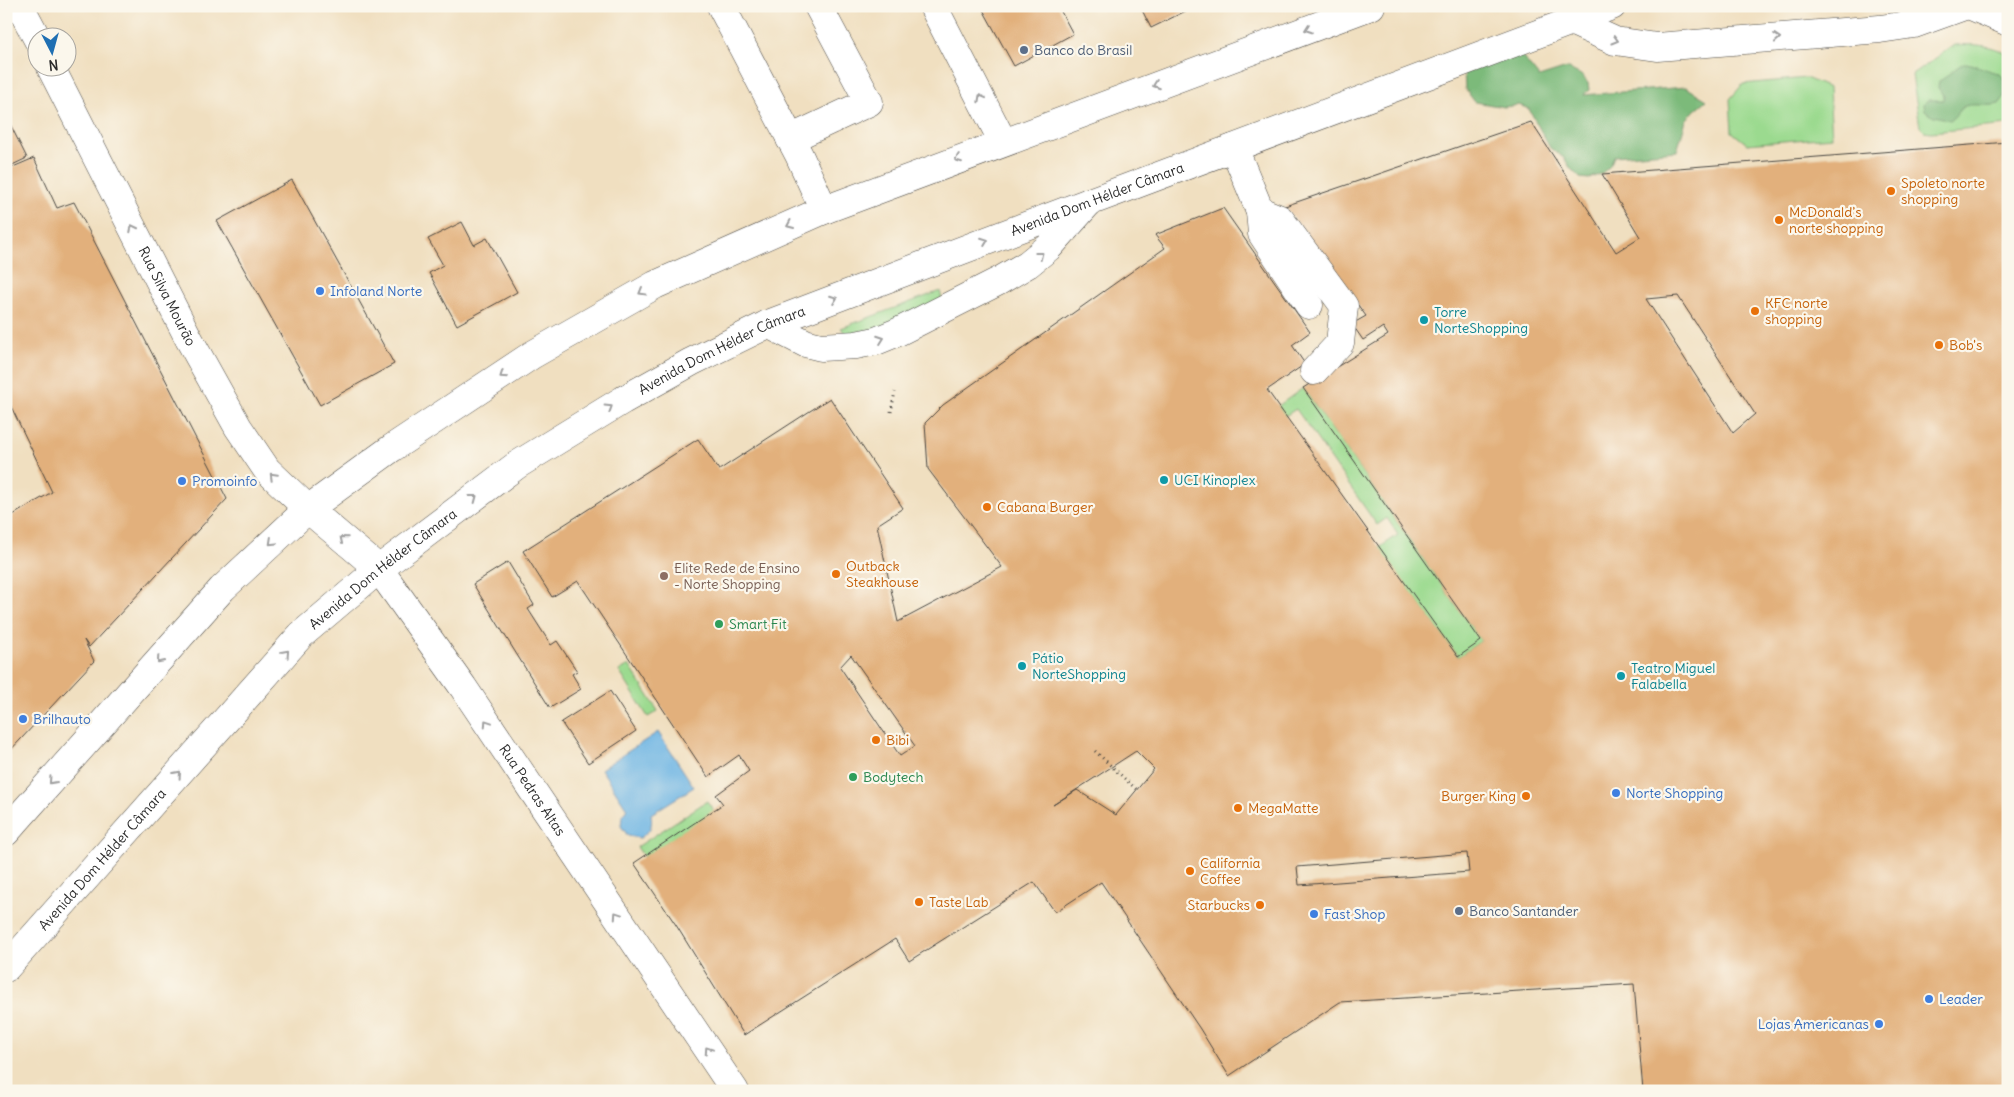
<svg xmlns="http://www.w3.org/2000/svg" width="2014" height="1097" viewBox="0 0 2014 1097" font-family="Delius,sans-serif">
<rect width="100%" height="100%" fill="#fbf7ec"/>
<filter id="ink" filterUnits="userSpaceOnUse"><feTurbulence type="fractalNoise" baseFrequency=".02" numOctaves="2"/><feDisplacementMap in="SourceGraphic" scale="10" xChannelSelector="R" yChannelSelector="G"/><feConvolveMatrix kernelMatrix="1 2 1 2 8 2 1 2 1" color-interpolation-filters="sRGB"/></filter>
<filter id="wash" filterUnits="userSpaceOnUse"><feTurbulence type="fractalNoise" baseFrequency=".0096" numOctaves="4" result="noise"/><feDisplacementMap in="SourceGraphic" scale="20" xChannelSelector="R" yChannelSelector="G"/><feGaussianBlur stdDeviation="1.12" result="paint"/><feColorMatrix in="noise" values="0 0 0 0 0 0 0 0 0 0 0 0 0 0 0 0 0 1.4 0 .05"/><feComposite in="paint" operator="in"/></filter>
<g filter="url(#wash)">
<rect width="100%" height="100%" fill="#f0dfc0"/>
<g fill="#9bda8f" stroke="#63825d">
<path d="M1954 45C1972 44 1993 44 2008 55V125L1931 132 1924 131 1920 127 1912 75Z"/>
<polygon points="1806,78 1829,88 1832,137 1747,144 1732,132 1730,99 1743,84"/>
<polygon points="940,291 942,299 901,324 846,334 841,328"/>
<polygon points="1303,388 1481,641 1458,657 1379,548 1398,535 1387,518 1377,525 1296,409 1285,416 1278,406"/>
<polygon points="629,665 658,711 648,717 619,671"/>
<polygon points="707,801 714,811 644,857 637,847"/>
</g>
<g fill="#7cba7a" stroke="#547252">
<polygon points="1514,46 1539,77 1567,68 1581,75 1588,83 1589,90 1583,95 1686,87 1707,100 1695,110 1686,120 1677,151 1614,156 1610,166 1601,174 1589,179 1580,178 1571,169 1564,158 1550,148 1529,109 1519,105 1504,107 1475,102 1465,89 1464,71"/>
<path d="M1965 63C1978 64 1987 72 2000 73 2010 85 2008 93 1999 104 1988 107 1973 103 1965 106 1958 109 1957 116 1950 120L1931 115 1925 110 1924 103 1928 100H1943L1944 95 1938 88 1939 81C1950 76 1954 67 1965 63Z"/>
</g>
<path fill="#6cb4e3" stroke="#4c7087" d="M658 732 694 787 651 814C653 827 650 831 640 838L628 836 621 826 622 816 627 809 601 769Z"/>
<g id="blocks">
<g fill="#e2b07c" fill-rule="evenodd">
<polygon points="981,6 1058,6 1073,34 1014,66"/>
<polygon points="1140,6 1196,6 1151,28"/>
<polygon points="6,116 27,158 6,168"/>
<path d="M1531 122 1616 252 1640 237 1602 174 2008 142V1091H1643L1634 984 1340 1002 1229 1076 1200 1029 1101 882 1055 912 1034 882 909 961 895 939 744 1035 676 925 634 863 723 804 716 795 749 771 739 755 708 777 578 581 552 597 523 551 698 439 719 470 830 398 903 508 877 525 898 622 1002 567 928 469 925 423 943 405 1165 248 1155 235 1223 208 1310 332 1292 345 1305 364 1267 390 1458 657 1481 641 1303 388 1388 335 1383 327 1363 340 1352 324 1366 316 1285 206ZM1678 296 1755 414 1733 433 1646 299ZM851 655 915 746 900 756 840 667ZM1136 751 1154 769 1116 815 1077 790 1053 805ZM1467 853 1469 872 1299 885 1297 867Z"/>
<polygon points="34,158 57,208 74,202 227,499 89,647 84,640 94,661 6,755 6,519 52,492 6,396 6,170"/>
<polygon points="292,180 394,364 320,405 217,221"/>
<polygon points="462,222 474,245 487,238 517,292 457,325 429,273 443,265 428,239"/>
<polygon points="508,562 534,605 528,609 551,645 557,641 577,671 572,674 581,689 550,708 473,584"/>
<polygon points="610,691 636,731 588,763 561,722"/>
</g>
</g>
</g>
<g filter="url(#ink)">
<use href="#blocks" fill-opacity="0" stroke="#494641" stroke-width="1"/>
<g fill="none" stroke-linecap="round" stroke-linejoin="round">
<g stroke="#494641" stroke-width="29">
<g id="minor">
<polyline points="20,6 38,40"/>
<polyline points="721,6 799,155 824,210"/>
<polyline points="933,6 1003,142"/>
<polyline points="1971,6 2008,22"/>
<polyline points="1571,21 1615,41 1657,47 1880,29 1914,24 1964,6"/>
<path id="s1" d="M51 68 189 339 238 427 267 470 308 509"/>
<polyline points="790,139 869,102 818,6"/>
<polyline points="1234,148 1260,211 1262,234 1309,305"/>
<polyline points="1260,211 1280,219 1344,306 1340,343 1314,371"/>
<polyline points="768,324 805,343 821,347 856,345 876,341 898,332 999,281 1028,264 1049,247 1089,202"/>
</g>
</g>
<g stroke="#494641" stroke-width="29">
<g id="major">
<path id="s2" d="M308 509 379 569 463 687 735 1091"/>
<polyline points="6,832 222,589 308,509 392,448 532,355 655,285 824,210 1371,6"/>
<path id="s3" d="M6 968 301 635 379 569 517 465 623 400 691 362 768 324 1089 202 1612 6"/>
</g>
</g>
<g stroke="#494641" stroke-width="3" stroke-dasharray="1 4" stroke-linecap="butt">
<polyline points="891,412 895,392"/>
<polyline points="1095,751 1137,790"/>
</g>
<use href="#minor" stroke="#fff" stroke-width="28"/>
<use href="#major" stroke="#fff" stroke-width="28"/>
</g>
<defs><path id="oneway-chevron" d="M-2-3.5L2.5 0L-2 3.5" fill="none" stroke-width="1.6" stroke-linecap="round" stroke-linejoin="round" transform="scale(1.25)"/></defs>
<g stroke="#a0a0a0">
<use href="#oneway-chevron" transform="translate(1308 29) rotate(160)"/>
<use href="#oneway-chevron" transform="translate(1777 38) rotate(-5)"/>
<use href="#oneway-chevron" transform="translate(1615 40) rotate(16)"/>
<use href="#oneway-chevron" transform="translate(1156 85) rotate(160)"/>
<use href="#oneway-chevron" transform="translate(981 98) rotate(-118)"/>
<use href="#oneway-chevron" transform="translate(958 159) rotate(159)"/>
<use href="#oneway-chevron" transform="translate(790 225) rotate(156)"/>
<use href="#oneway-chevron" transform="translate(133 228) rotate(-117)"/>
<use href="#oneway-chevron" transform="translate(985 241) rotate(-21)"/>
<use href="#oneway-chevron" transform="translate(1040 255) rotate(-38)"/>
<use href="#oneway-chevron" transform="translate(642 292) rotate(150)"/>
<use href="#oneway-chevron" transform="translate(834 299) rotate(-21)"/>
<use href="#oneway-chevron" transform="translate(881 339) rotate(-20)"/>
<use href="#oneway-chevron" transform="translate(503 375) rotate(146)"/>
<use href="#oneway-chevron" transform="translate(609 408) rotate(-32)"/>
<use href="#oneway-chevron" transform="translate(273 476) rotate(-135)"/>
<use href="#oneway-chevron" transform="translate(474 498) rotate(-37)"/>
<use href="#oneway-chevron" transform="translate(343 539) rotate(-140)"/>
<use href="#oneway-chevron" transform="translate(272 542) rotate(137)"/>
<use href="#oneway-chevron" transform="translate(286 653) rotate(-48)"/>
<use href="#oneway-chevron" transform="translate(160 660) rotate(131)"/>
<use href="#oneway-chevron" transform="translate(487 723) rotate(-124)"/>
<use href="#oneway-chevron" transform="translate(178 774) rotate(-48)"/>
<use href="#oneway-chevron" transform="translate(52 781) rotate(132)"/>
<use href="#oneway-chevron" transform="translate(617 915) rotate(-124)"/>
<use href="#oneway-chevron" transform="translate(708 1050) rotate(-124)"/>
</g>
</g>
<g fill="#5c6f8a" stroke="#fbf7ec" stroke-width="2">
<circle cx="1024" cy="50" r="5"/>
<circle cx="1459" cy="911" r="5"/>
</g>
<g fill="#e8710a" stroke="#fbf7ec" stroke-width="2">
<circle cx="1891" cy="191" r="5"/>
<circle cx="1779" cy="220" r="5"/>
<circle cx="1755" cy="311" r="5"/>
<circle cx="1939" cy="345" r="5"/>
<circle cx="987" cy="507" r="5"/>
<circle cx="836" cy="574" r="5"/>
<circle cx="876" cy="740" r="5"/>
<circle cx="1526" cy="796" r="5"/>
<circle cx="1238" cy="808" r="5"/>
<circle cx="1190" cy="871" r="5"/>
<circle cx="919" cy="902" r="5"/>
<circle cx="1260" cy="905" r="5"/>
</g>
<g fill="#3f7fe0" stroke="#fbf7ec" stroke-width="2">
<circle cx="320" cy="291" r="5"/>
<circle cx="182" cy="481" r="5"/>
<circle cx="23" cy="719" r="5"/>
<circle cx="1616" cy="793" r="5"/>
<circle cx="1314" cy="914" r="5"/>
<circle cx="1929" cy="999" r="5"/>
<circle cx="1879" cy="1024" r="5"/>
</g>
<g fill="#0f9aa8" stroke="#fbf7ec" stroke-width="2">
<circle cx="1424" cy="320" r="5"/>
<circle cx="1164" cy="480" r="5"/>
<circle cx="1022" cy="666" r="5"/>
<circle cx="1621" cy="676" r="5"/>
</g>
<circle fill="#8d6e63" stroke="#fbf7ec" stroke-width="2" cx="664" cy="576" r="5"/>
<g fill="#2e9e5b" stroke="#fbf7ec" stroke-width="2">
<circle cx="719" cy="624" r="5"/>
<circle cx="853" cy="777" r="5"/>
</g>
<g text-anchor="middle" stroke-width="4.5" stroke-linejoin="round" paint-order="stroke">
<g font-size="14" fill="#4e5e75" stroke="#fbf7ec" text-anchor="start">
<text x="1034" y="55">Banco do Brasil</text>
<text x="1469" y="916">Banco Santander</text>
</g>
<g font-size="14" fill="#c56008" stroke="#fbf7ec" text-anchor="start">
<text x="1901" y="188">Spoleto norte<tspan x="1901" dy="16">shopping</tspan></text>
<text x="1789" y="217">McDonald's<tspan x="1789" dy="16">norte shopping</tspan></text>
<text x="1765" y="308">KFC norte<tspan x="1765" dy="16">shopping</tspan></text>
<text x="1949" y="350">Bob's</text>
<text x="997" y="512">Cabana Burger</text>
<text x="846" y="571">Outback<tspan x="846" dy="16">Steakhouse</tspan></text>
<text x="886" y="745">Bibi</text>
<text x="1516" y="801" text-anchor="end">Burger King</text>
<text x="1248" y="813">MegaMatte</text>
<text x="1200" y="868">California<tspan x="1200" dy="16">Coffee</tspan></text>
<text x="929" y="907">Taste Lab</text>
<text x="1250" y="910" text-anchor="end">Starbucks</text>
</g>
<g font-size="14" fill="#2b2b2b" stroke="#fbf7ec">
<text dy="5" stroke="none"><textPath href="#s3" startOffset="1360">Avenida Dom Hélder Câmara</textPath></text>
<text dy="5" stroke="none"><textPath href="#s1" startOffset="256">Rua Silva Mourão</textPath></text>
<text dy="5" stroke="none"><textPath href="#s3" startOffset="955">Avenida Dom Hélder Câmara</textPath></text>
<text dy="5" stroke="none"><textPath href="#s3" startOffset="550">Avenida Dom Hélder Câmara</textPath></text>
<text dy="5" stroke="none"><textPath href="#s2" startOffset="362">Rua Pedras Altas</textPath></text>
<text dy="5" stroke="none"><textPath href="#s3" startOffset="145">Avenida Dom Hélder Câmara</textPath></text>
</g>
<g font-size="14" fill="#366cbe" stroke="#fbf7ec" text-anchor="start">
<text x="330" y="296">Infoland Norte</text>
<text x="192" y="486">Promoinfo</text>
<text x="33" y="724">Brilhauto</text>
<text x="1626" y="798">Norte Shopping</text>
<text x="1324" y="919">Fast Shop</text>
<text x="1939" y="1004">Leader</text>
<text x="1869" y="1029" text-anchor="end">Lojas Americanas</text>
</g>
<g font-size="14" fill="#0d838f" stroke="#fbf7ec" text-anchor="start">
<text x="1434" y="317">Torre<tspan x="1434" dy="16">NorteShopping</tspan></text>
<text x="1174" y="485">UCI Kinoplex</text>
<text x="1032" y="663">Pátio<tspan x="1032" dy="16">NorteShopping</tspan></text>
<text x="1631" y="673">Teatro Miguel<tspan x="1631" dy="16">Falabella</tspan></text>
</g>
<g font-size="14" fill="#785e54" stroke="#fbf7ec" text-anchor="start">
<text x="674" y="573">Elite Rede de Ensino<tspan x="674" dy="16">- Norte Shopping</tspan></text>
</g>
<g font-size="14" fill="#27864d" stroke="#fbf7ec" text-anchor="start">
<text x="729" y="629">Smart Fit</text>
<text x="863" y="782">Bodytech</text>
</g>
</g>
<rect width="2014" height="1097" fill="none" stroke="#fbf7ec" stroke-width="25"/>
<g transform="translate(52 52) rotate(174)"><circle r="24" fill="#fbf7ec" stroke="#a8a59f"/>
<path d="M0-4L9 19L0 12L-9 19Z" fill="#1f6fb2"/>
<text y="-8" font-size="14" font-weight="bold" text-anchor="middle" fill="#2b2b2b">N</text>
</g>
</svg>
